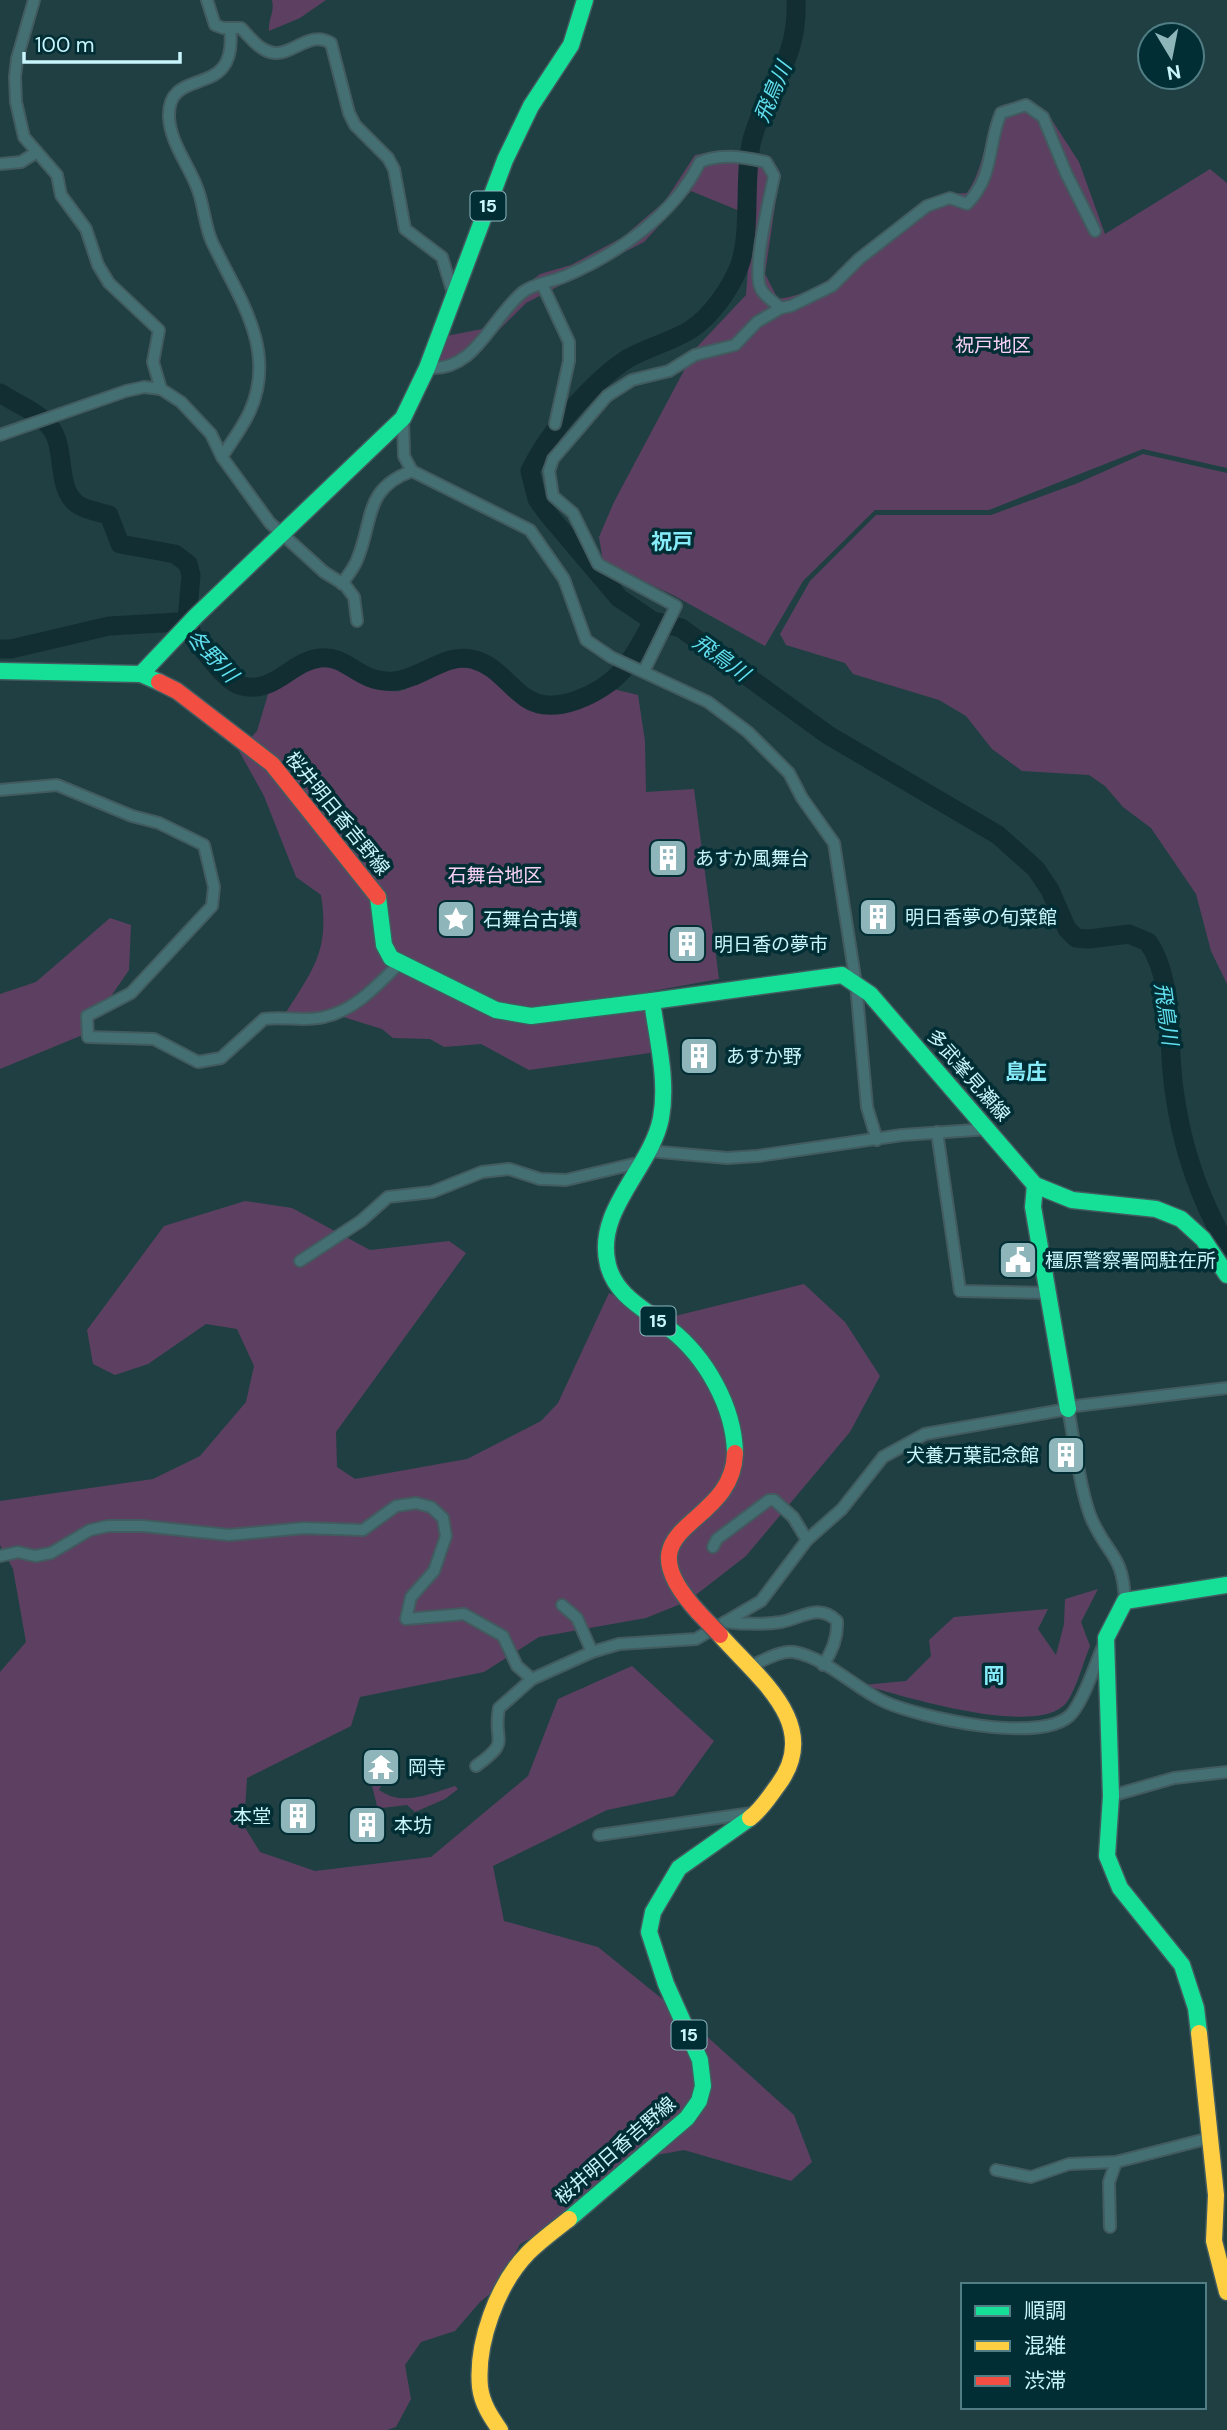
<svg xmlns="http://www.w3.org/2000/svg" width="1227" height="2430" viewBox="0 0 1227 2430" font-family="'DM Sans','Noto Sans JP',sans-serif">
<rect width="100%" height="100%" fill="#203f42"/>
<g fill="#5d4061">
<path d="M272 0H326L300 18 269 31C268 19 275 12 272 0Z"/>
<path d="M1025 101 1046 111 1079 162 1105 234 1210 169 1227 183V468L1143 449 989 510H875L803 581 765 646 673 595 603 562 599 537 614 502 696 348 746 295 752 216 691 191 644 242 526 303 470 359 453 369 436 360 441 337 482 329 505 301 540 274 571 265 623 237 665 201 695 155 715 151 770 156 780 172 765 274 778 299C841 291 877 229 929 199 939 193 956 194 967 193 986 166 983 133 1002 105Z"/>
<polygon points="1143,454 1227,473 1227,984 1211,951 1196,894 1151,828 1123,807 1105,786 1089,775 1022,771 992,749 966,716 939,700 853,674 845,663 786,645 780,634 810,581 876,515 991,515 1078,483"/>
<path d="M334 662C350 674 384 699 406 689 428 680 448 657 475 663 484 666 494 675 501 682 544 719 561 721 609 688L638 695 645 741 646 792 694 789 719 979 647 992 652 1042 650 1053 529 1070 481 1044 444 1047 430 1039 393 1038 382 1029 340 1016 285 1014C313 970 330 950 321 895L296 877 264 796 239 751 257 731 269 691C293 682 308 665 334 662Z"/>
<polygon points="110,918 131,925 129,970 85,1034 0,1069 0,994 36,982"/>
<polygon points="245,1201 292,1208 370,1250 449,1241 466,1253 336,1432 337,1467 355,1479 467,1459 541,1421 558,1403 609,1293 659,1320 804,1284 845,1322 880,1376 850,1432 746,1556 688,1601 646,1618 539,1637 484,1672 360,1697 351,1726 247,1778 244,1826 260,1852 315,1871 431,1857 528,1776 558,1699 632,1666 714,1741 674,1796 607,1810 493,1866 504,1921 598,1947 692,2023 794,2115 812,2162 791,2181 684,2150 640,2158 575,2214 520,2244 497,2288 480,2302 455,2331 421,2342 405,2365 411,2399 396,2427 387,2430 0,2430 0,1672 26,1642 13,1569 0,1545 0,1501 153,1479 200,1456 246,1402 254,1366 237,1329 206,1324 148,1364 115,1375 93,1364 87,1330 164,1226"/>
<path d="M1098 1589 1081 1622 1090 1646C1083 1663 1077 1687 1067 1702 1039 1739 903 1696 863 1685L906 1681 931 1656 929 1640 954 1617 1048 1609 1038 1629 1056 1655 1064 1624 1065 1599Z"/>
<path d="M383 1772 386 1776 379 1790C403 1807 429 1794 455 1786L458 1789 445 1799 415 1812 407 1805 382 1808 377 1806 370 1777Z"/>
</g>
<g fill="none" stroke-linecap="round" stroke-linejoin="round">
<g stroke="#132e32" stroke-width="19">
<path d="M796 0C799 62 766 87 752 140 743 175 752 234 739 267 730 289 711 317 690 330 671 342 647 347 627 359 592 382 548 433 530 471L537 499 547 513 619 598 653 621 681 628 828 735 998 835 1036 869 1050 890 1067 929 1076 938 1089 939 1129 934 1148 942C1175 981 1167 1044 1174 1089 1181 1144 1199 1198 1227 1246"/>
<path d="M0 393C18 405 36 410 50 427 67 447 55 488 77 504 85 510 99 512 109 515L120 544 175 554 188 564 191 575 187 620 192 633"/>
<path d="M0 649H11L109 626 179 622C197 637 221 681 242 686 275 694 291 661 320 658 349 655 358 684 394 681 422 679 446 651 475 660 497 666 508 686 526 698 554 717 601 694 622 671 634 657 644 638 653 621"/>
</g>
<g stroke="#425b5f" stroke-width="14">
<g id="street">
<polyline points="34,0 17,59 15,77 16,102 24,137 57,175 61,195 86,229 98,265 109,283 159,330 153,362 161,389"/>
<path d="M207 0 215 25 223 28H241C248 35 256 46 265 50 289 63 307 28 331 43L349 113 355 125 388 158 394 169 405 229 442 257 453 293"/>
<polyline points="0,164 21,162 37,152"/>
<polyline points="542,284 569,342 569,361 555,424"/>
<path d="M427 368C476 372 490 319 523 292 533 284 550 282 563 277 616 255 674 215 700 162 721 153 744 157 766 162L774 176C770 197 751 272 761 289 764 296 775 303 781 308"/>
<polyline points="403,418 404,456 412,471 530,530 564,579 586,640 611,657 708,702 748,732 789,773 802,798 834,843 856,984 867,1107 877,1140"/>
<polyline points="0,435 126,391 144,387 161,389 181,402 211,434 222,457 270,523 324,572 345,585 354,597 357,621"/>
<path d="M222 457C231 442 243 427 250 411 278 349 237 295 212 242 204 224 204 203 196 185 187 163 170 141 169 117 167 63 239 103 230 28"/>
<path d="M342 584C347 576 354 568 357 560 374 520 363 489 412 471"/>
<path d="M644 671 676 606 598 564 573 513 553 496 549 471 553 459 607 396 632 380 669 371 695 355 735 345 757 322 781 308 791 306 832 286 859 259 927 206 950 198 967 204C995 175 987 146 1001 113L1026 105 1043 117 1066 173 1095 231"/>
<path d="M0 790 57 785 132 816 159 823 204 845 214 887 212 906 131 993 87 1016 88 1037 154 1039 198 1062 221 1058 264 1019C284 1016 305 1022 324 1017 356 1010 377 985 399 964"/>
<polyline points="937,1132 960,1291 1048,1293"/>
<polyline points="649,1151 727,1158 758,1156 902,1135 989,1129"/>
<polyline points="300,1261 361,1221 388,1197 432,1192 482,1172 509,1169 540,1179 566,1180 642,1162"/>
<polyline points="1067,1407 1227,1388"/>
<polyline points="713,1547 717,1539 769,1500 774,1500 793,1517 807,1540"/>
<polyline points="0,1556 18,1552 35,1556 51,1553 90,1530 108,1526 143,1526 229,1535 304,1528 363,1530 396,1506 416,1503 431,1507 443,1518 446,1536 434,1571 411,1597 406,1619 464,1614 503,1636 517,1666 532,1679"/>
<polyline points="562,1605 577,1618 592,1652"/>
<path d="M725 1622C743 1624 763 1625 781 1622 802 1618 819 1603 837 1621 838 1637 832 1652 823 1665"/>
<path d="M748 1667C761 1662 780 1650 794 1652 826 1658 854 1687 883 1701 917 1717 1047 1747 1073 1712 1087 1693 1094 1666 1104 1644"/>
<path d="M476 1766C513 1739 492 1744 499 1708L532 1679 592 1652 619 1644 696 1639 761 1601 807 1540 842 1509 883 1457 925 1434 1068 1409C1074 1438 1081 1498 1093 1522 1110 1558 1123 1555 1125 1601"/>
<polyline points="1111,1796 1174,1778 1227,1772"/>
<polyline points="599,1835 752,1813"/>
<polyline points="996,2170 1031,2177 1069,2164 1116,2162 1210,2138"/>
<polyline points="1110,2227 1109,2182 1116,2162"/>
</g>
</g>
<g stroke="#425b5f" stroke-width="19">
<g id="fast">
<polyline points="0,671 141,674"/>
<polyline points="159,682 141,674 196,616 403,418 427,368 505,160 531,106 571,45 585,0"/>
<path d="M378 897 384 945 391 958 496 1010 531 1016 652 1001C657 1039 668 1080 661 1118 651 1169 594 1210 608 1265 616 1297 647 1310 670 1329 706 1357 734 1407 735 1453"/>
<polyline points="652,1001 842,975 870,994 1035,1185 1072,1200 1156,1209 1181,1219 1203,1239 1227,1275"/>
<polyline points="1035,1185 1033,1207 1068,1409"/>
<polyline points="1199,2033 1196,2008 1182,1965 1120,1888 1107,1856 1111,1796 1106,1638 1125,1601 1227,1585"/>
<polyline points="569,2219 687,2118 699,2101 703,2086 700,2060 666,1984 649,1932 653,1912 679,1868 750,1818"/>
</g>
</g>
<g stroke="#425b5f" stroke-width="19">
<g id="slow">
<path d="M720 1635C758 1678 823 1725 778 1785 769 1797 762 1809 750 1818"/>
<polyline points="1199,2033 1216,2195 1214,2241 1227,2292"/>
<path d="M500 2430C491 2417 482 2404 480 2387 476 2343 497 2285 528 2253 540 2241 555 2230 569 2219"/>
</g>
</g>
<g stroke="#425b5f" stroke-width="19">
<g id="jam">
<polyline points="159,682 177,691 272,764 378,897"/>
<path d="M699 1613C615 1522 733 1531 735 1453"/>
</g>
</g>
<use href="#street" stroke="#447074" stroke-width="10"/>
<use href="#fast" stroke="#16e098" stroke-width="16"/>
<use href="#slow" stroke="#ffcf43" stroke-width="16"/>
<use href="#jam" stroke="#f24e42" stroke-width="16"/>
<g stroke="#425b5f" stroke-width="19" stroke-linecap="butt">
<polyline id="jam-bridge" points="699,1613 720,1635"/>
</g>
<use href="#jam-bridge" stroke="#f24e42" stroke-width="16"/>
</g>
<defs>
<g id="building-square" transform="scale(2.0125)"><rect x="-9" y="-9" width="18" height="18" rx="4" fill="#8db5ba" stroke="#002e34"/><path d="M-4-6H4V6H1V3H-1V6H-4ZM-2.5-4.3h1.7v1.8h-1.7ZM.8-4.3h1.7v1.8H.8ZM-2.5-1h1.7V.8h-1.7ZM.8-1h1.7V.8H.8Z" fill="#fff"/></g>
<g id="sight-square" transform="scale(2.0125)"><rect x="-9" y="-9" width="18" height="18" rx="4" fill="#8db5ba" stroke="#002e34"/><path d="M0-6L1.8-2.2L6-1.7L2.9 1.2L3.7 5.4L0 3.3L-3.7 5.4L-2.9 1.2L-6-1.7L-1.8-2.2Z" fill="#fff"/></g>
<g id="civic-square" transform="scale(2.0125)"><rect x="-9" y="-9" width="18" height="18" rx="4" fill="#8db5ba" stroke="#002e34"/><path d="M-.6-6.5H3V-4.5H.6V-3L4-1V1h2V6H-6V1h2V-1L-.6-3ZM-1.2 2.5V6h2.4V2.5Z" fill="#fff"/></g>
<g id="temple-square" transform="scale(2.0125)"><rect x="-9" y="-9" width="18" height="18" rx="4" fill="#8db5ba" stroke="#002e34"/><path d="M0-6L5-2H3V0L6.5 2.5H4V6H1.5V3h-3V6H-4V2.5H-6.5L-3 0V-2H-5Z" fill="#fff"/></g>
</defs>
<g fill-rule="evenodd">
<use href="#building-square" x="668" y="858"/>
<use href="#building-square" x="878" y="917"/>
<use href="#sight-square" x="456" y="919"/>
<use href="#building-square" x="687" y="944"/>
<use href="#building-square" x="699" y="1056"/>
<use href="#civic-square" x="1018" y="1260"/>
<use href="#building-square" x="1066" y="1455"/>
<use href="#temple-square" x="381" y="1767"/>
<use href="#building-square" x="298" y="1816"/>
<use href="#building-square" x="367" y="1825"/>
</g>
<g text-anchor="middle" stroke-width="7" stroke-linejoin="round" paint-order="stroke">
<g fill="#002e34" stroke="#8bb9bf" stroke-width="2">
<rect x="470.5" y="191.5" width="35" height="29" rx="5"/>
<rect x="640.5" y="1306.5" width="35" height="29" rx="5"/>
<rect x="671.5" y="2020.5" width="35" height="29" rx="5"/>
</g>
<g font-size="18" font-weight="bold" fill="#c7f5fb">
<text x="488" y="212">15</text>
<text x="658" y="1327">15</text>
<text x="689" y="2041">15</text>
</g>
<g font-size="19" fill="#f9d0f7" stroke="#002e34">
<text x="993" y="352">祝戸地区</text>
<text x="495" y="882">石舞台地区</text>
</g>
<g font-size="19" fill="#c7f5fb" stroke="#002e34">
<text transform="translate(338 813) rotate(51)" y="7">桜井明日香吉野線</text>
<text transform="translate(969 1075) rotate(49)" y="7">多武峯見瀬線</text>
<text transform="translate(615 2150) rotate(-41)" y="7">桜井明日香吉野線</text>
</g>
<g font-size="19" fill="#c7f5fb" stroke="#002e34" text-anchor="start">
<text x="695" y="865">あすか風舞台</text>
<text x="905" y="924">明日香夢の旬菜館</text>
<text x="483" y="926">石舞台古墳</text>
<text x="714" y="951">明日香の夢市</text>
<text x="726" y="1063">あすか野</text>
<text x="1045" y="1267">橿原警察署岡駐在所</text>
<text x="1039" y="1462" text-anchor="end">犬養万葉記念館</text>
<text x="408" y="1774">岡寺</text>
<text x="271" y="1823" text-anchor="end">本堂</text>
<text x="394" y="1832">本坊</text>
</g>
<g font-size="21" font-style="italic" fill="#61dfef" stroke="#002e34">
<text transform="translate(773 92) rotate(-67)" y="7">飛鳥川</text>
<text transform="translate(212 656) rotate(46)" y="7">冬野川</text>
<text transform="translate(721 658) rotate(36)" y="7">飛鳥川</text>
<text transform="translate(1166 1014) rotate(82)" y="7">飛鳥川</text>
</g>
<g font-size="21" font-weight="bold" fill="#87ecfa" stroke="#002e34">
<text x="672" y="549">祝戸</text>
<text x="1026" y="1079">島庄</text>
<text x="994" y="1683">岡</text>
</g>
</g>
<rect x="961" y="2283" width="245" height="126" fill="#002e34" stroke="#507e84" stroke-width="2"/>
<rect x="975" y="2306" width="35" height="10" fill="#16e098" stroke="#507e84" stroke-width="2"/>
<text x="1024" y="2318" font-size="21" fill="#c7f5fb">順調</text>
<rect x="975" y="2341" width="35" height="10" fill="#ffcf43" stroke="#507e84" stroke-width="2"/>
<text x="1024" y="2353" font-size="21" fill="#c7f5fb">混雑</text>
<rect x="975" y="2376" width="35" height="10" fill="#f24e42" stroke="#507e84" stroke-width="2"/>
<text x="1024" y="2388" font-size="21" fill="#c7f5fb">渋滞</text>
<g transform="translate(1171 56) rotate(170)"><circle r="33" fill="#002e34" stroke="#507e84" stroke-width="2"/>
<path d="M0-5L12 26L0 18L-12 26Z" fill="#8db5ba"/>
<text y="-10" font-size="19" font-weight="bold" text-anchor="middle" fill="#c7f5fb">N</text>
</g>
<path d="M24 52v10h156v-10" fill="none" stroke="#c7f5fb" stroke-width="3.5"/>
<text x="35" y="52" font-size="21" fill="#c7f5fb" stroke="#002e34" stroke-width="5" paint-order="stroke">100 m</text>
</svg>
